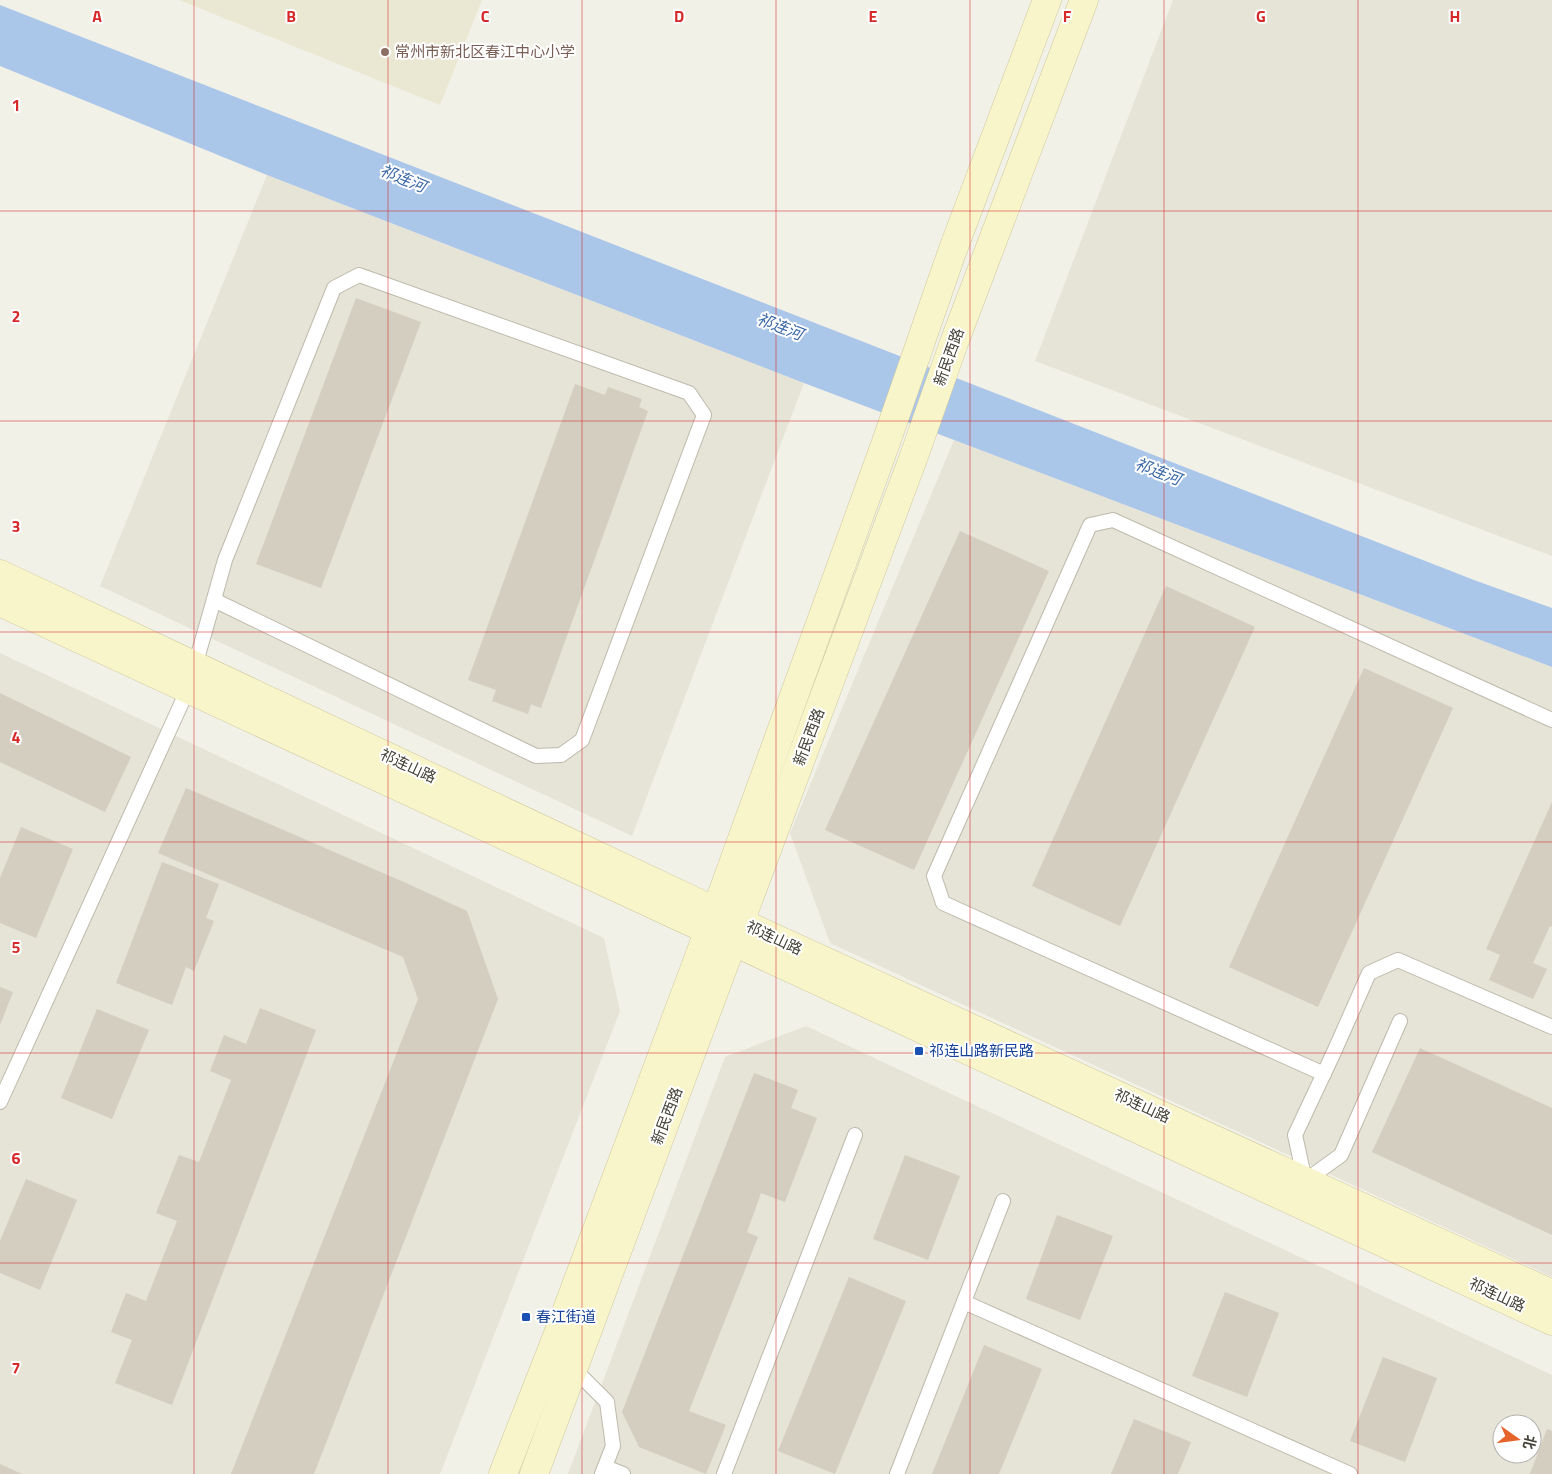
<svg xmlns="http://www.w3.org/2000/svg" width="1552" height="1474" viewBox="0 0 1552 1474" font-family="'Titillium Web','Noto Sans SC',sans-serif">
<rect width="100%" height="100%" fill="#f2f1e8"/>
<g fill="#e6e3d7" fill-rule="evenodd">
<polygon points="1173,0 1552,0 1552,556 1035,361"/>
<polygon points="267,175 804,383 632,836 100,586"/>
<polygon points="954,440 1552,667 1552,1277 830,943 790,833"/>
<polygon points="0,653 604,938 620,1011 440,1474 0,1474"/>
<path d="M806 1026 1552 1375V1474H568L725 1057ZM1502 1424H1532V1454H1502Z"/>
</g>
<polygon fill="#eae7d3" points="179,0 482,0 440,105"/>
<path fill="#aac6e9" d="M0 5C491 197 983 388 1474 580L1552 608V667L804 383 267 175 0 66Z"/>
<g fill="#d3cebf">
<polygon points="356,298 421,322 321,588 256,564"/>
<polygon points="575,384 605,395 608,387 642,399 639,407 648,411 541,708 531,704 528,714 492,701 496,690 468,680"/>
<polygon points="960,531 1049,571 914,870 825,830"/>
<polygon points="1166,586 1255,627 1120,926 1032,886"/>
<polygon points="1364,668 1453,708 1318,1007 1229,967"/>
<polygon points="0,693 131,757 105,812 0,762"/>
<polygon points="186,788 406,883 467,911 498,999 314,1474 231,1474 418,999 403,957 158,853"/>
<polygon points="1552,802 1552,927 1550,926 1533,963 1547,969 1533,999 1489,980 1500,955 1486,949"/>
<polygon points="21,827 73,849 36,938 0,923 0,878"/>
<polygon points="162,862 219,884 206,918 214,921 194,971 186,967 172,1005 116,983"/>
<polygon points="0,987 13,992 0,1025"/>
<polygon points="260,1008 316,1030 172,1405 115,1383 132,1340 111,1332 126,1293 146,1301 177,1221 156,1213 179,1155 199,1162 231,1080 210,1071 224,1035 246,1044"/>
<polygon points="97,1009 149,1030 112,1119 61,1098"/>
<polygon points="1420,1048 1552,1108 1552,1235 1372,1152"/>
<polygon points="754,1073 798,1090 791,1108 817,1118 785,1202 761,1193 747,1232 758,1237 689,1411 726,1425 706,1474 639,1447 622,1412"/>
<polygon points="905,1155 960,1176 928,1260 873,1239"/>
<polygon points="26,1179 77,1200 40,1290 0,1273 0,1241"/>
<polygon points="1057,1215 1113,1236 1080,1320 1026,1299"/>
<polygon points="849,1277 906,1301 835,1474 778,1451"/>
<polygon points="1225,1292 1279,1313 1247,1397 1192,1376"/>
<polygon points="984,1345 1042,1369 999,1474 932,1474"/>
<polygon points="1383,1357 1437,1378 1405,1462 1350,1441"/>
<polygon points="1134,1419 1191,1442 1178,1474 1111,1474"/>
<polygon points="1547,1429 1552,1431 1552,1474 1530,1474"/>
<polygon points="0,1464 22,1474 0,1474"/>
</g>
<g fill="none" stroke-linecap="round" stroke-linejoin="round">
<g stroke="#bdbaac" stroke-width="16">
<g id="lane">
<polyline points="1400,1021 1341,1155 1305,1181 1295,1135 1334,1052 1369,973 1398,960 1552,1027"/>
<polyline points="1324,1074 943,903 934,876 1090,525 1113,520 1552,720"/>
<path d="M0 1102 188 689C201 646 213 603 225 560L334 288 359 275 689 393 704 415 582 740 561 755 536 756 214 600"/>
<polyline points="964,1302 1350,1474"/>
<polyline points="573,1368 607,1402 613,1446 602,1474"/>
<polyline points="605,1467 623,1474"/>
<polyline points="724,1474 855,1135"/>
<polyline points="897,1474 1003,1201"/>
</g>
</g>
<g stroke="#cec89c" stroke-width="29">
<g id="secondary">
<polyline points="0,574 711,909 1552,1294"/>
<polyline points="0,602 1552,1321"/>
<polyline points="503,1474 556,1339 709,930 885,445 952,252 1047,0"/>
<polyline points="534,1474 914,456 955,340 1084,0"/>
</g>
</g>
<use href="#lane" stroke="#fff" stroke-width="14"/>
<use href="#secondary" stroke="#f9f5cb" stroke-width="28"/>
</g>
<path fill="none" stroke="#d62828" stroke-width="1" stroke-opacity="0.55" d="M194 0V1474M388 0V1474M582 0V1474M776 0V1474M970 0V1474M1164 0V1474M1358 0V1474M0 211H1552M0 421H1552M0 632H1552M0 842H1552M0 1053H1552M0 1263H1552"/>
<circle fill="#8d6e63" stroke="#fff" stroke-width="2" cx="385" cy="52" r="5"/>
<g fill="#1a4fb4" stroke="#fff" stroke-width="2">
<rect x="914" y="1046" width="10" height="10" rx="2.5"/>
<rect x="521" y="1312" width="10" height="10" rx="2.5"/>
</g>
<g text-anchor="middle" stroke-width="4" stroke-linejoin="round" paint-order="stroke">
<g font-size="15" fill="#785e54" stroke="#fff" text-anchor="start">
<text x="395" y="57">常州市新北区春江中心小学</text>
</g>
<g font-size="15" fill="#454237" stroke="#fff">
<text transform="translate(949 357) rotate(-70)" y="5">新民西路</text>
<text transform="translate(809 737) rotate(-69)" y="5">新民西路</text>
<text transform="translate(408 766) rotate(25)" y="5">祁连山路</text>
<text transform="translate(774 938) rotate(25)" y="5">祁连山路</text>
<text transform="translate(1142 1106) rotate(25)" y="5">祁连山路</text>
<text transform="translate(667 1116) rotate(-69)" y="5">新民西路</text>
<text transform="translate(1497 1295) rotate(25)" y="5">祁连山路</text>
</g>
<g font-size="15" fill="#164399" stroke="#fff" text-anchor="start">
<text x="929" y="1056">祁连山路新民路</text>
<text x="536" y="1322">春江街道</text>
</g>
<g font-size="16" font-style="italic" fill="#3b69a7" stroke="#fff">
<text transform="translate(403 178) rotate(22)" y="6">祁连河</text>
<text transform="translate(780 326) rotate(21)" y="6">祁连河</text>
<text transform="translate(1158 471) rotate(21)" y="6">祁连河</text>
</g>
</g>
<g font-size="16" text-anchor="middle" font-weight="bold" fill="#d62828" stroke="#fff" stroke-width="4" stroke-linejoin="round" paint-order="stroke">
<text x="97" y="22">A</text>
<text x="291" y="22">B</text>
<text x="485" y="22">C</text>
<text x="679" y="22">D</text>
<text x="873" y="22">E</text>
<text x="1067" y="22">F</text>
<text x="1261" y="22">G</text>
<text x="1455" y="22">H</text>
<text x="16" y="111">1</text>
<text x="16" y="322">2</text>
<text x="16" y="532">3</text>
<text x="16" y="743">4</text>
<text x="16" y="953">5</text>
<text x="16" y="1164">6</text>
<text x="16" y="1374">7</text>
</g>
<g transform="translate(1517 1439) rotate(104)"><circle r="24" fill="#ffffff" stroke="#b5b3af"/>
<path d="M0-4L9 19L0 12L-9 19Z" fill="#e5642c"/>
<text y="-8" font-size="14" font-weight="bold" text-anchor="middle" fill="#454237">北</text>
</g>
</svg>
